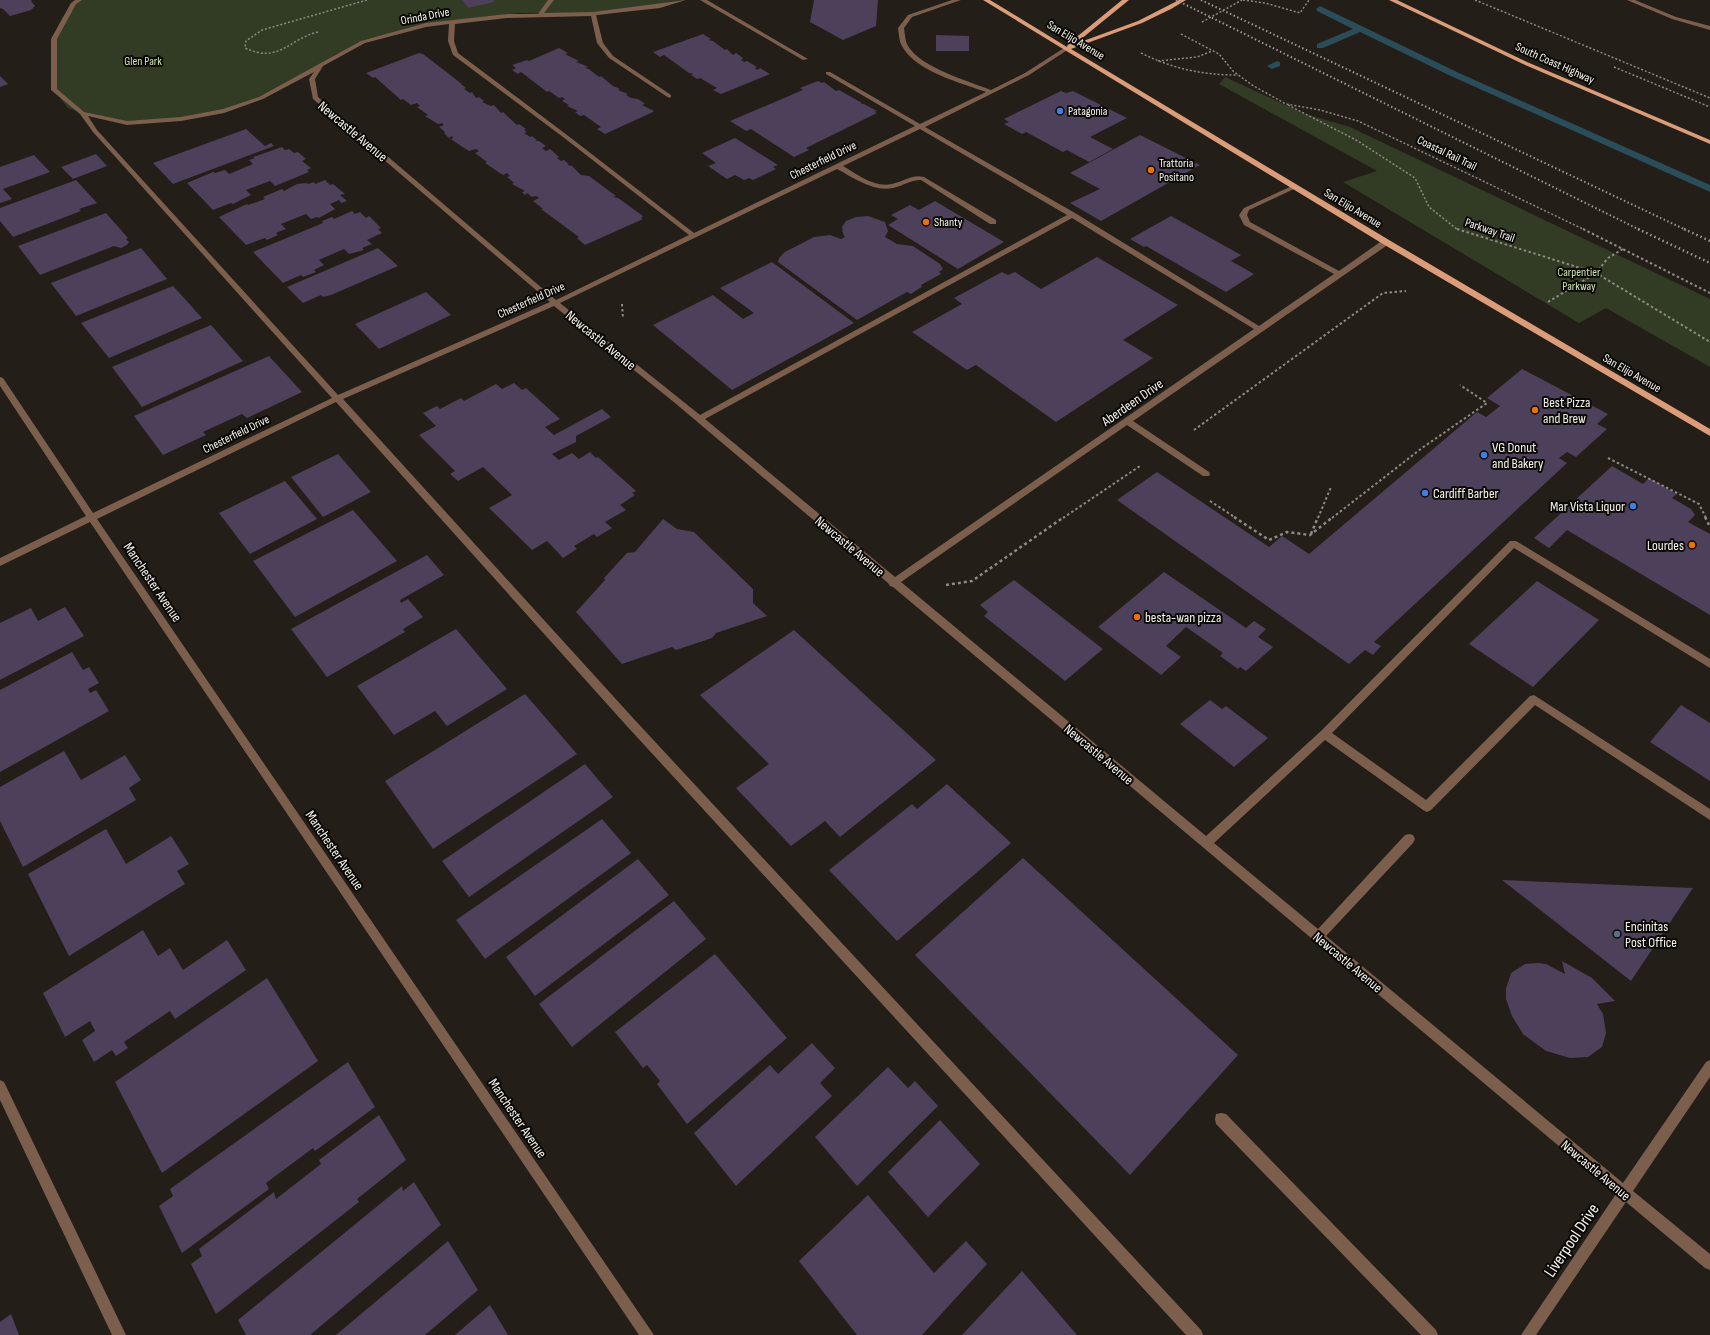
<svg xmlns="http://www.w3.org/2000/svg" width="1710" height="1335" viewBox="0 0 1710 1335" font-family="'Sofia Sans Condensed',sans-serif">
<rect width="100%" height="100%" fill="#231e18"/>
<g fill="#323c25">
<polygon points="79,0 686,0 666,5 594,16 519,13 446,21 364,42 335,55 296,81 269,95 235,107 190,118 131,123 94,117 68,108 57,94 55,87 53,38 62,18"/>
<polygon points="1225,77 1305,114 1350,127 1710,299 1710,367 1606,308 1579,323 1343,182 1377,171 1219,84"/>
</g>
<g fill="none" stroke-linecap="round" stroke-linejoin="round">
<g fill="#2a4d59" fill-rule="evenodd">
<polygon points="1320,6 1459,73 1710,185 1710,192 1453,77 1360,32 1323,48 1317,48 1317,44 1353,29 1317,11 1316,9"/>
<polygon points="1277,61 1280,62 1280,66 1272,69 1267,66"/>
</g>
</g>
<g fill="#4c405a">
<polygon points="0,0 32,0 31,1 35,6 31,10 10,16 3,9 0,8"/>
<polygon points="462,0 493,0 494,2 468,8"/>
<polygon points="814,0 878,0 876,26 843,40 810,22"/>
<polygon points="703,34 711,39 708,40 713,41 725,50 727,49 733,55 736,53 743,58 741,60 744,62 747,61 757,67 755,68 757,70 760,68 770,74 721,94 713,90 717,88 700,78 697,79 691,75 694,74 689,73 664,55 660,57 653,52"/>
<polygon points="936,35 969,36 969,51 936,51"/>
<polygon points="559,48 568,53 565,54 579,61 576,62 584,65 588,67 585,68 589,69 599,77 601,76 613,86 620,89 618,90 628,94 626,95 631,98 638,99 645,104 642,105 654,111 653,112 605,134 597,129 601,127 584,115 580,116 575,112 578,111 567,106 569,105 562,101 565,99 562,97 559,98 549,91 547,92 521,72 518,74 512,70 516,68 512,65 527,60 529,61"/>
<polygon points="419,53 423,54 462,84 461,84 466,88 464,89 470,93 472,92 476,98 479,97 484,101 482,102 491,106 494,105 501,113 503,112 517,125 519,124 526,129 524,130 527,132 524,133 530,137 532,136 537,140 535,141 539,141 546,146 542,148 546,151 550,149 559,157 557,158 561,161 564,160 569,164 567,165 572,166 581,175 589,176 616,196 613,197 618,198 643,216 641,218 643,219 585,245 577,238 579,237 541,209 543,209 533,201 539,198 536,196 532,197 527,193 525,195 522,192 525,191 512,184 514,183 507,177 510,176 507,173 503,175 485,163 487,162 475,153 479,151 476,149 469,151 461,146 451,139 453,138 452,136 449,138 444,133 445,132 439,127 444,125 442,123 438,124 425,116 428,115 417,107 420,106 417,103 411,105 403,99 401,100 375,77 373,78 366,73"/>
<polygon points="0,76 8,84 0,87"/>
<polygon points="818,81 822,83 824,82 836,91 839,90 862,103 861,104 864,104 877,111 874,112 877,113 806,148 809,150 794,157 751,129 746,131 730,121 803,90 800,88"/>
<polygon points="1061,91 1066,93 1073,91 1127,118 1090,137 1113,149 1089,162 1067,150 1063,152 1026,132 1022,134 1004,124 1009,122 1004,119"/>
<polygon points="246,129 265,146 271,143 274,146 173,184 153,163"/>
<polygon points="1140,135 1200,165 1101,221 1070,203 1100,189 1070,173"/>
<polygon points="735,138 778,165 773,167 776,169 753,180 749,178 744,180 735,175 727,179 708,166 716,163 702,153"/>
<polygon points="282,147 285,150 289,149 294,153 298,152 306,159 302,161 311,168 307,170 309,172 275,186 270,181 246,190 251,195 233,204 231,203 213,210 187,183 213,172 215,173 225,170 229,174 253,164 249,160 255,158 253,157"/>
<polygon points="96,154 107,166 73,179 61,167"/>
<polygon points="34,155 50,172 3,189 12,199 0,203 0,167"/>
<polygon points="76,180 97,203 79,209 81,211 13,237 0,221 0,208"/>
<polygon points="325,180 330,185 333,184 345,194 340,195 347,201 341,203 339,200 330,204 335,209 319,218 317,217 311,219 306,214 281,224 286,229 276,233 278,235 267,240 265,238 246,245 219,217 247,204 248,205 265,199 263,197 282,189 284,191 297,184 306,183 308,184 314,182 315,184"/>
<polygon points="935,201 1004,242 958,269 888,225 898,219 891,215 910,205 919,210"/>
<polygon points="352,211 355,214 360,212 366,218 369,216 381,228 378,229 382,233 367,240 372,244 362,248 364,250 349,254 344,249 319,260 324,265 314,270 316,272 303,277 301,275 283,283 253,252 323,223 322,221 332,217 334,219"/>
<polygon points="106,213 128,238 126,239 129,242 127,245 121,248 114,246 40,275 18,246"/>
<polygon points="868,216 885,222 888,231 885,237 897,244 913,246 940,264 943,269 939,272 941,274 921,285 922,287 920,288 911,294 907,292 857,320 778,262 779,258 785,252 814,237 830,235 841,239 845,237 843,234 842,227 846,221 856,217"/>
<polygon points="1171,216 1241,255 1231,261 1254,274 1226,292 1146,246 1144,247 1130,239"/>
<polygon points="141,248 167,279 76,316 51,283"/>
<polygon points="378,248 398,266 331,295 323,297 321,295 303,303 287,287"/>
<polygon points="1097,257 1178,305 1123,340 1153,358 1056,422 976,365 967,370 912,332 962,304 954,298 1002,272 1008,275 1015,272 1041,289"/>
<polygon points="772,262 854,323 732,390 653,325 713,295 743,319 754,313 720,288"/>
<polygon points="173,286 202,318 109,358 81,323"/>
<polygon points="426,292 451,315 379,349 355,324"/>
<polygon points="211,325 243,361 142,407 112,367"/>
<polygon points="269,356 302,392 247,418 242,414 203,432 206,435 163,455 134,416"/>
<polygon points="1522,369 1608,414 1597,424 1607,429 1576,457 1567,452 1559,458 1567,463 1374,642 1381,646 1373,655 1365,650 1349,664 1117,500 1157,472 1269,547 1282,536 1309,554 1477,412 1486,417 1500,406 1487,398"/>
<polygon points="514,383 522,390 526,388 560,419 545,427 554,435 602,409 611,417 576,436 576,442 552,454 559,460 572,453 579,459 590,452 596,458 598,457 636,491 632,493 635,495 620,505 626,510 605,522 612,528 597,537 594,534 574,546 577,549 563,558 547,541 532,550 489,508 512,495 483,467 458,481 450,474 455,471 419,435 436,426 423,413 437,406 440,409 461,398 464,401 496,384 502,389"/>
<polygon points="338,454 371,492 323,517 291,477"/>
<polygon points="1612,466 1643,484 1649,478 1677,494 1672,498 1691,509 1695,515 1688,522 1710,534 1710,615 1567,530 1549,548 1534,538"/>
<polygon points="285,481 317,519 250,554 219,513"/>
<polygon points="353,510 397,561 295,617 253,561"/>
<polygon points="663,519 677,529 694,532 753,589 753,603 767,616 716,633 712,638 676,650 672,647 622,664 576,612 605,580 604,578 627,553 635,552"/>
<polygon points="427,555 444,575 400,600 401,603 408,599 423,617 403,629 405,632 327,677 291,629"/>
<polygon points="1164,572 1246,628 1254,621 1266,629 1258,637 1273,647 1246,671 1240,667 1238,669 1220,656 1223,653 1186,627 1166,646 1181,657 1161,675 1098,627"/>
<polygon points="1014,580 1103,649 1065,681 984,616 988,612 980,605"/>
<polygon points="1537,581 1599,620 1533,687 1469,644"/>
<polygon points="65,607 84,636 0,680 0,623 31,608 38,621"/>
<polygon points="456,629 507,689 447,726 435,711 394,735 357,686"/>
<polygon points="794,630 936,760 840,837 825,821 791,846 736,788 769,764 700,695"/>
<polygon points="72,652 83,670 89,667 99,683 88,689 90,693 96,690 109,711 0,772 0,690"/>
<polygon points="525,694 577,754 433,849 385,781"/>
<polygon points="1210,700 1222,709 1226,706 1268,738 1234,767 1180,724"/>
<polygon points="1681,705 1710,723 1710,781 1650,742"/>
<polygon points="64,751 81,780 125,755 141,780 129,788 136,800 23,867 0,821 0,787"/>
<polygon points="585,764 613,797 469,897 442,861"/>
<polygon points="947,784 1011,843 897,941 829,870 912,804 917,809"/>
<polygon points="602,819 631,853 485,959 456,920"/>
<polygon points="106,829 126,864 171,836 189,864 177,871 185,884 69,956 28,874"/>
<polygon points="1023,858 1238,1055 1130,1175 915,955"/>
<polygon points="638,859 669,895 535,996 506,957"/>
<polygon points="1502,880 1693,888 1631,981"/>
<polygon points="674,901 706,939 572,1047 539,1004"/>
<polygon points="143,930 158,956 170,948 183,970 227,940 246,970 175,1019 170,1011 124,1042 128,1048 116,1056 112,1050 94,1062 82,1040 95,1031 90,1021 65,1037 43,993"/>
<polygon points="715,954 787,1038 687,1124 657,1084 660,1081 647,1065 643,1068 615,1032"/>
<polygon points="1562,961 1592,978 1615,1001 1597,1004 1603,1014 1606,1033 1602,1047 1588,1057 1570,1058 1546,1051 1523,1034 1512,1016 1506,999 1506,989 1511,973 1525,964 1538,963 1546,964 1565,974"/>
<polygon points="267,978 318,1061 162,1173 115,1082"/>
<polygon points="812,1043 835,1068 820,1083 832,1096 736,1186 694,1133 770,1065 778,1074"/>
<polygon points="348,1062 375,1107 315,1151 313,1148 266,1183 269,1189 182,1253 159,1206 173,1196 170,1189"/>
<polygon points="888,1067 908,1088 915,1081 938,1106 857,1186 815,1137"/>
<polygon points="379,1115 406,1160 357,1199 359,1202 216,1314 191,1264 202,1256 199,1249 274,1192 276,1199 321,1164 319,1160"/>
<polygon points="940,1120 980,1164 928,1217 888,1172"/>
<polygon points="414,1182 441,1225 310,1335 246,1335 238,1320 402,1186 403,1191"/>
<polygon points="868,1195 934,1273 966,1241 987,1264 922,1335 857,1335 799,1261"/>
<polygon points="448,1241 478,1290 425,1335 336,1335"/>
<polygon points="1022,1271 1077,1335 962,1335"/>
<polygon points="490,1305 508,1335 455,1335"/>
<polygon points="11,1314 19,1335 0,1335 0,1322"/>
</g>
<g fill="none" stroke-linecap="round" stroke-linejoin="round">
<g stroke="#8e8a84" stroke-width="1.5" stroke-dasharray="2 2" stroke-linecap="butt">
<polyline points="1243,0 1265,3 1300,13 1309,0"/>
<polyline points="1475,0 1710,98"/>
<polyline points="1202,22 1242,0"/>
<path d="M318 32C288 39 280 64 245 48L246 41 262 30 367 0"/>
<polyline points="1181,34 1219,54 1233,71 1252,85 1286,104 1320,110 1358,121 1585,230"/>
<path d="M1141 53C1173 69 1203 75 1238 75"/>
<polyline points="1158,61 1197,57 1212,51"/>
<polyline points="1614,67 1710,107"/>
<polyline points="1288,105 1356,140 1415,178 1429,207 1458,230"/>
</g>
<g stroke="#8e8a84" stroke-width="2" stroke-dasharray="2.5 2.5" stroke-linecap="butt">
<polyline points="1457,229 1596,273 1710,342"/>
<polyline points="1583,229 1710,293"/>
<polyline points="1548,302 1596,273 1608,258 1623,249"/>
<polyline points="622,304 623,319"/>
<polyline points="1194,430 1383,293 1406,291"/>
<polyline points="1608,458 1699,504 1706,518"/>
<polyline points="1210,501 1236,518"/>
<polyline points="1063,518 1140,466"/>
<polyline points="1318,518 1331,487"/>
<polyline points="1332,518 1422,448 1487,403 1460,385"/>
</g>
<g stroke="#8e8a84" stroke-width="2.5" stroke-dasharray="3 3" stroke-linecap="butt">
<polyline points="1234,517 1269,540 1287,532 1310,535 1333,517"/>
<polyline points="1705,517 1710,527"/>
<polyline points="1311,534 1318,517"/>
<polyline points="946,585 972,581 1064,517"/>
</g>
<g fill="#7c5e4d" fill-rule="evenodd">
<path d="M75 0H82L76 4 57 39V89L84 112 127 121 181 117 223 109 259 97 361 41 426 23 507 14H538L548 0H554L544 13 593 12 686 0 660 8 596 15 603 43 613 56 671 95V97L669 98 609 58 597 43 591 16 507 18 455 24 454 41 458 53 567 135 694 233 915 126 826 74V72H830L920 124 986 92C961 83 915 71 902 46 899 41 899 34 898 28L908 15 952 0H961L912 17 904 28C905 34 905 41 908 46 920 67 968 81 991 90L1025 73 1064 48 1069 49 1029 75 925 127 1075 213 1259 326 1334 274 1244 225 1239 215 1244 208 1292 186H1296V188L1249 210 1247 215 1250 222 1339 271 1383 240H1389V244L1133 421 1209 472 1210 474 1209 476H1203L1127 425 901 582 1206 836 1321 731 1510 541H1516L1710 659V668L1514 548 1332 733 1426 800 1530 696 1534 695 1710 809V820L1535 705 1431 810 1427 812 1423 810 1325 740 1214 843 1318 929 1405 835 1409 834 1413 835 1415 839 1413 843 1326 936 1623 1183 1706 1062 1710 1060V1077L1633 1191 1710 1254V1270L1705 1268 1626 1202 1536 1335H1521L1616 1194 893 587 890 586 888 583 675 403 554 306 343 399 633 718 1201 1330 1203 1335H1186L625 724 336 402 97 519 654 1335H639L90 522 0 566V558L86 516 0 386V377L3 378 93 513 332 398 93 132 80 114 51 90V39L71 3ZM449 24 448 41 453 55 563 137 689 235 556 300 318 97 315 79 323 66 365 43 426 27ZM314 72 309 79 313 99 550 302 338 395 97 130 88 116 127 125 181 121 224 113 263 99ZM920 129 1067 215 700 415 560 303 837 169C854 178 873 192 893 188 903 186 910 180 921 180L990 224H996V220L924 177C912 174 903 182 892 184 874 188 857 174 843 166ZM1072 218 1254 329 895 577 705 419Z"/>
<polygon points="700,0 707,0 808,59 803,60"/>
<polygon points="1627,0 1635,0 1676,17 1710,26 1710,30 1672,19"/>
<polygon points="0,1080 4,1082 126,1335 112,1335 0,1100"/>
<polygon points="1221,1113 1226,1114 1436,1330 1438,1335 1421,1335 1216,1124 1215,1119 1216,1114"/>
</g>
<g fill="#db9c79" fill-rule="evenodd">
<polygon points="983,0 990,0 1067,47 1068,44 1122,0 1129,0 1075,44 1138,21 1179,0 1186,0 1171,9 1142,23 1071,49 1389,240 1710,429 1710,436 1383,244"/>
<polygon points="1389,0 1397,0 1527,62 1710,140 1710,144 1523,64"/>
</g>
<g stroke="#9e9a95" stroke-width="2" stroke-dasharray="1.5 2.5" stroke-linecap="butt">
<polyline points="1176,0 1640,230"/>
<polyline points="1201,0 1686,230"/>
</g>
<g stroke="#9e9a95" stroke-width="2.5" stroke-dasharray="1.5 3" stroke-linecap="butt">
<polyline points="1638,229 1710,263"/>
<polyline points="1684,229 1710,241"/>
</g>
</g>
<g fill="#3f7fe0" stroke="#0b0906" stroke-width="1.5">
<circle cx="1060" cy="111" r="4"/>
<circle cx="1484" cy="455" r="4"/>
<circle cx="1425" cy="493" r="4"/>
<circle cx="1633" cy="506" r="4"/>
</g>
<g fill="#e8710a" stroke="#0b0906" stroke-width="1.5">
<circle cx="1151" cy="170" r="4"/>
<circle cx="926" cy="222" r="4"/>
<circle cx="1535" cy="410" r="4"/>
<circle cx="1692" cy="545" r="4"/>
<circle cx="1137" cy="617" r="4"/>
</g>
<circle fill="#5c6f8a" stroke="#0b0906" stroke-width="1.5" cx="1617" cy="934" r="4"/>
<g text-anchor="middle" stroke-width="4" stroke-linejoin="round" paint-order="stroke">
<g font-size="12" fill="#f7f4ef" stroke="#0b0906">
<text transform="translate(425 16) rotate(-11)" y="4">Orinda Drive</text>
<text transform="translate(1076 40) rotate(31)" y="4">San Elijo Avenue</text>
<text transform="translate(1555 63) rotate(24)" y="4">South Coast Highway</text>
<text transform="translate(1447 153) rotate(26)" y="4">Coastal Rail Trail</text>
<text transform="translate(823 160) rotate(-26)" y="4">Chesterfield Drive</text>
<text transform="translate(1353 208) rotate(31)" y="4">San Elijo Avenue</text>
<text transform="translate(1490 230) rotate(19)" y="4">Parkway Trail</text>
<text transform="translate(531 300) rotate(-24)" y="4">Chesterfield Drive</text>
<text transform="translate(1632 373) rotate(30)" y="4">San Elijo Avenue</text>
<text transform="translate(236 434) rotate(-26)" y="4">Chesterfield Drive</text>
</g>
<g font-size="12" fill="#cde5b0" stroke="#0b0906">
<text x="143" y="65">Glen Park</text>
<text x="1579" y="276">Carpentier<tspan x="1579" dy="14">Parkway</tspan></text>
</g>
<g font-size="12" fill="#f7f4ef" stroke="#0b0906" text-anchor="start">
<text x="1068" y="115">Patagonia</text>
<text x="1159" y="167">Trattoria<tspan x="1159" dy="14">Positano</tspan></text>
<text x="934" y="226">Shanty</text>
</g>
<g font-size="14" fill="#f7f4ef" stroke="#0b0906">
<text transform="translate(353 131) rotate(40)" y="5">Newcastle Avenue</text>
<text transform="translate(601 340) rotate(39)" y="5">Newcastle Avenue</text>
<text transform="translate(1132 402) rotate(-35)" y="5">Aberdeen Drive</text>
<text transform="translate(850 546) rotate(40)" y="5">Newcastle Avenue</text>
<text transform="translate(153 582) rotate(56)" y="5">Manchester Avenue</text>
<text transform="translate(1099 754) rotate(40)" y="5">Newcastle Avenue</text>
<text transform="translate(335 850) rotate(56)" y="5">Manchester Avenue</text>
<text transform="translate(1348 962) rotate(40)" y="5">Newcastle Avenue</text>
<text transform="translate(518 1118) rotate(56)" y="5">Manchester Avenue</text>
<text transform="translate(1596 1170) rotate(40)" y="5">Newcastle Avenue</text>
</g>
<g font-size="14" fill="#f7f4ef" stroke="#0b0906" text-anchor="start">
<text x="1543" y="407">Best Pizza<tspan x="1543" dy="16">and Brew</tspan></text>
<text x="1492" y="452">VG Donut<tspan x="1492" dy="16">and Bakery</tspan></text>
<text x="1433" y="498">Cardiff Barber</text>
<text x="1625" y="511" text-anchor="end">Mar Vista Liquor</text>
<text x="1684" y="550" text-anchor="end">Lourdes</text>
<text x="1145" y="622">besta-wan pizza</text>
<text x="1625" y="931">Encinitas<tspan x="1625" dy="16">Post Office</tspan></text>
</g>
<g font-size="17" fill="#f7f4ef" stroke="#0b0906">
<text transform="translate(1571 1240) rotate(-56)" y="6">Liverpool Drive</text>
</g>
</g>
</svg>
